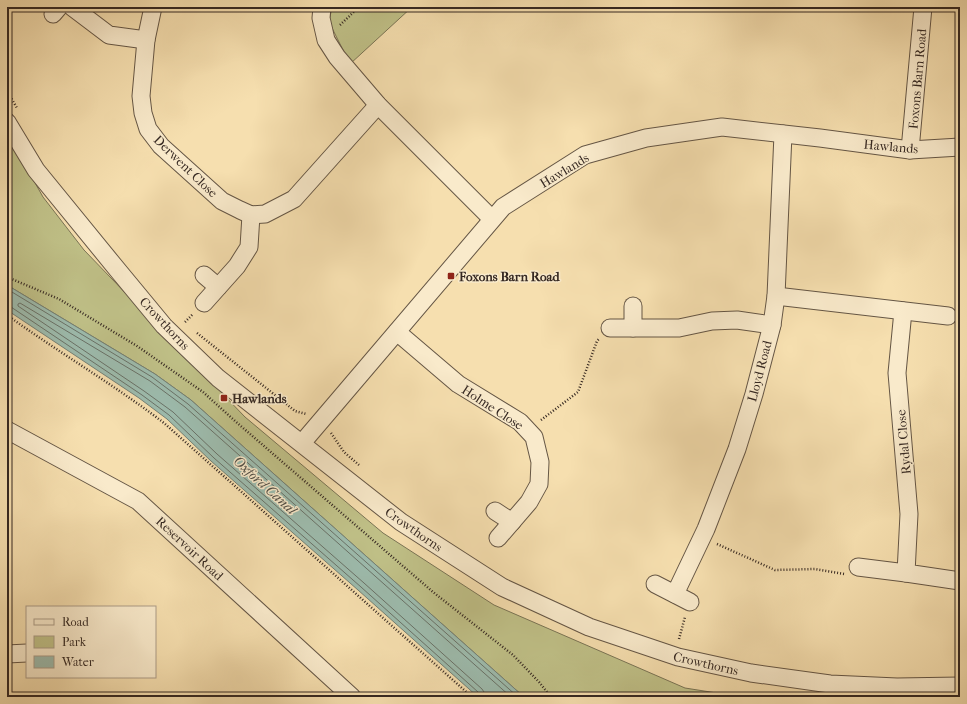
<svg xmlns="http://www.w3.org/2000/svg" width="967" height="704" viewBox="0 0 967 704" font-family="'IM FELL French Canon',serif">
<rect width="100%" height="100%" fill="#f6dfaf"/>
<filter id="stains"><feTurbulence type="fractalNoise" baseFrequency=".005" numOctaves="4"/><feColorMatrix values="0 0 0 0 .2 0 0 0 0 .09 0 0 0 0 .02 0 0 0 .5 -.17"/></filter>
<radialGradient id="worn" r=".72"><stop offset=".6" stop-color="#630" stop-opacity="0"/><stop offset="1" stop-color="#630" stop-opacity=".3"/></radialGradient>
<g fill="#c0c188" stroke="#7a7455">
<polygon points="332,7 412,7 350,64 329,22"/>
<polygon points="7,133 43,197 84,250 245,417 383,533 494,605 685,688 742,697 524,697 191,400 155,374 7,285"/>
</g>
<polygon fill="#9dbcae" stroke="#738176" points="7,285 155,374 191,400 524,697 478,697 358,590 211,461 167,419 139,398 7,310"/>
<g fill="none" stroke-linecap="round" stroke-linejoin="round">
<g stroke="#697268" stroke-width="1">
<polyline points="7,289 152,377 188,404 518,697"/>
<polyline points="7,307 11,307 142,395 169,415 214,458 361,587 478,692 480,697"/>
<polyline points="485,697 484,692 482,689 364,583 217,454 173,412 144,391 18,306 18,304 20,303 150,381 185,407 511,697"/>
</g>
<g stroke="#655645" stroke-width="19">
<g id="street">
<polyline points="72,7 109,35 146,40"/>
<polyline points="153,7 146,40 141,96 143,113 148,129 161,146 222,201 240,210 251,215 265,214 294,199 378,105"/>
<polyline points="322,7 321,18 326,40 337,57 378,105 492,219"/>
<polyline points="53,14 59,7"/>
<polyline points="7,122 36,170 116,268 164,326 218,378 401,522 502,587 589,627 678,657 751,673 830,684 897,687 960,686"/>
<polyline points="910,150 923,7"/>
<polyline points="204,275 218,287"/>
<polyline points="776,296 948,316"/>
<polyline points="204,303 237,266 249,247 251,215"/>
<polyline points="633,306 633,328"/>
<polyline points="903,311 897,373 909,514 906,573 960,581"/>
<polyline points="610,328 679,328 712,321 737,320 772,325"/>
<polyline points="397,332 458,384 520,422 534,437 540,462 539,484 529,502 498,538"/>
<polyline points="7,430 138,501 352,697"/>
<polyline points="302,443 503,207 585,155 646,138 722,127 820,138 910,150 960,147"/>
<polyline points="495,511 512,522"/>
<polyline points="858,567 906,573"/>
<polyline points="655,584 690,602"/>
<polyline points="675,594 706,529 737,449 754,394 772,325 776,296 783,134"/>
<polyline points="7,654 27,653"/>
</g>
</g>
<g stroke="#352822" stroke-width="2.5" stroke-dasharray="1 2" stroke-linecap="butt">
<polyline points="340,25 359,7"/>
<polyline points="7,91 17,108"/>
<polyline points="7,277 59,299 137,346 203,392 235,421 433,592 513,655 539,682 551,697"/>
<path d="M7 315C58 352 113 384 164 423L472 697"/>
<polyline points="185,322 193,314"/>
<polyline points="197,333 295,411 306,414"/>
<polyline points="541,420 578,392 597,341 599,339"/>
<polyline points="331,433 344,452 359,465"/>
<polyline points="717,544 775,570 815,569 844,574"/>
<polyline points="679,639 685,617"/>
</g>
<use href="#street" stroke="#f9eacb" stroke-width="17"/>
</g>
<g fill="#8f2418" stroke="#f9eacb" stroke-width="1.5">
<rect x="447" y="272" width="8" height="8" rx="2"/>
<rect x="220" y="394" width="8" height="8" rx="2"/>
</g>
<g text-anchor="middle" stroke-width="3" stroke-linejoin="round" paint-order="stroke">
<g font-size="13" fill="#352822" stroke="#f9eacb">
<text transform="translate(917 79) rotate(-85)" y="5">Foxons Barn Road</text>
<text transform="translate(891 146) rotate(5)" y="5">Hawlands</text>
<text transform="translate(186 166) rotate(44)" y="5">Derwent Close</text>
<text transform="translate(564 170) rotate(-31)" y="5">Hawlands</text>
<text transform="translate(165 323) rotate(47)" y="5">Crowthorns</text>
<text transform="translate(759 371) rotate(-75)" y="5">Lloyd Road</text>
<text transform="translate(493 407) rotate(33)" y="5">Holme Close</text>
<text transform="translate(903 442) rotate(-95)" y="5">Rydal Close</text>
<text transform="translate(414 529) rotate(35)" y="5">Crowthorns</text>
<text transform="translate(190 548) rotate(43)" y="5">Reservoir Road</text>
<text transform="translate(706 663) rotate(13)" y="5">Crowthorns</text>
</g>
<g font-size="13" font-weight="bold" fill="#352822" stroke="#f9eacb" text-anchor="start">
<text x="459" y="281">Foxons Barn Road</text>
<text x="232" y="403">Hawlands</text>
</g>
<g font-size="14" font-style="italic" fill="#4f4d45" stroke="#f9eacb">
<text transform="translate(265 485) rotate(42)" y="5">Oxford Canal</text>
</g>
</g>
<rect width="967" height="704" fill="none" stroke="#f6dfaf" stroke-width="24"/>
<rect x="8" y="8" width="951" height="688" fill="none" stroke="#352822" stroke-width="2"/>
<rect x="12" y="12" width="943" height="680" fill="none" stroke="#352822"/>
<rect x="26" y="606" width="130" height="72" fill="#f9eacb" stroke="#ab9c87"/>
<rect x="34" y="619" width="20" height="6" fill="#f9eacb" stroke="#ab9c87"/>
<text x="62" y="626" font-size="12" fill="#352822">Road</text>
<rect x="34" y="636" width="20" height="12" fill="#c0c188" stroke="#ab9c87"/>
<text x="62" y="646" font-size="12" fill="#352822">Park</text>
<rect x="34" y="656" width="20" height="12" fill="#9dbcae" stroke="#ab9c87"/>
<text x="62" y="666" font-size="12" fill="#352822">Water</text>
<rect width="100%" height="100%" filter="url(#stains)"/>
<rect width="100%" height="100%" fill="url(#worn)"/>
</svg>
